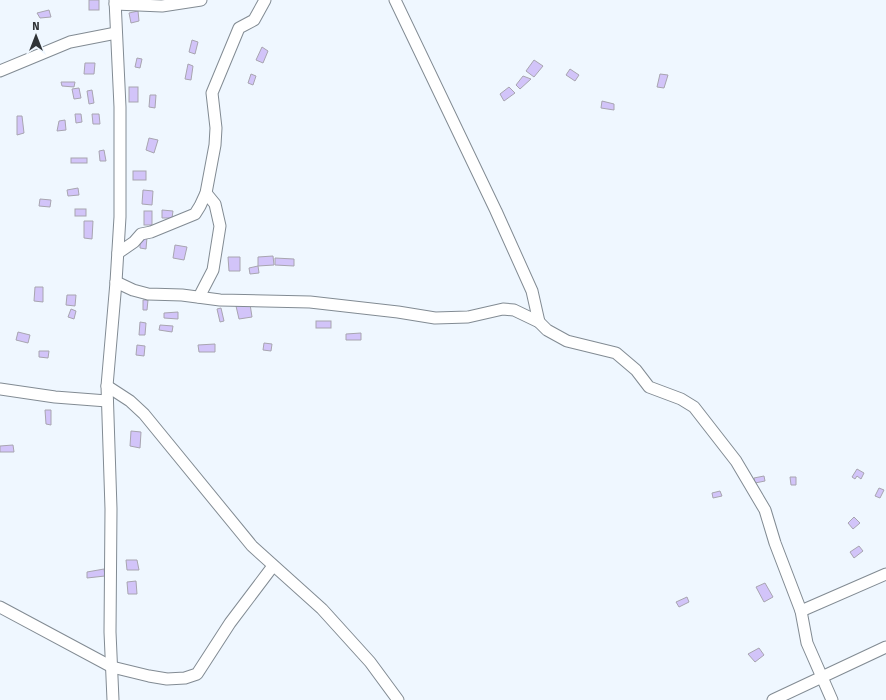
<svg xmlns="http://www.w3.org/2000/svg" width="886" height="700" viewBox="0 0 886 700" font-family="'Fira Sans',sans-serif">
<rect width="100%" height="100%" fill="#eff7ff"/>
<g fill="#d2c4f9" stroke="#a8a5b0">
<rect x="89" y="0" width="10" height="10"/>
<polygon points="49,10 51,17 40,18 37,13"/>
<polygon points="138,11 139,21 131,23 129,13"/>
<polygon points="192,40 198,42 195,54 189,52"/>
<polygon points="262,47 268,51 263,63 256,60"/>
<polygon points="137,58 142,59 140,68 135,67"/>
<polygon points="534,60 543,66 534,77 526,71"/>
<polygon points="85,63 95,63 94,74 84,74"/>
<polygon points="188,64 193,66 191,80 185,79"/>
<polygon points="570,69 579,75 575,81 566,75"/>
<polygon points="251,74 256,76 253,85 248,83"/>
<polygon points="660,74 668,75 664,88 657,87"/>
<polygon points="523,76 531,79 520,89 516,85"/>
<polygon points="61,82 75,82 74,87 62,86"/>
<rect x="129" y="87" width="9" height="15"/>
<polygon points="509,87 515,93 504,101 500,94"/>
<polygon points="79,88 81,98 74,99 72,89"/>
<polygon points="92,90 94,103 89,104 87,91"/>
<polygon points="150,95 156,95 155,108 149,107"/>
<polygon points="602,101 614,104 614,110 601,108"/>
<polygon points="75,114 81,114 82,122 76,123"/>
<polygon points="92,114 99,114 100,124 93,124"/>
<polygon points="17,116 22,116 24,133 17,135"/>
<polygon points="65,120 66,130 57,131 59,121"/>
<polygon points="149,138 158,140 154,153 146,150"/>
<polygon points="104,150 106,161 100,161 99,151"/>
<rect x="71" y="158" width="16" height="5"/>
<rect x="133" y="171" width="13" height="9"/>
<polygon points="78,188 79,195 68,196 67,190"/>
<polygon points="143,190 153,191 152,205 142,204"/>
<polygon points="40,199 51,200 50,207 39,206"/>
<rect x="75" y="209" width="11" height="7"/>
<polygon points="162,210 173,211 172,218 162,218"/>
<rect x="144" y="211" width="8" height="14"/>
<polygon points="84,221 93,221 92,239 84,238"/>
<polygon points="140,237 147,237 146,249 140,248"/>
<polygon points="175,245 187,247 184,260 173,258"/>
<polygon points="273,256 274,265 258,266 258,257"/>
<polygon points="228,257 240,257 240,271 229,271"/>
<polygon points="275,258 294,259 294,266 275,265"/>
<polygon points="258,266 259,273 250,274 249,268"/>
<polygon points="35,287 43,287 43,302 34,301"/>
<polygon points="67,295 76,295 75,306 66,305"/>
<polygon points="143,300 148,300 147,310 143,310"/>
<polygon points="250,304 252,317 239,319 236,306"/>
<polygon points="221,308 224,321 220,322 217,309"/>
<polygon points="71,309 76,311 74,319 68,317"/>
<polygon points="178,312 178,319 164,318 164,313"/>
<rect x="316" y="321" width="15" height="7"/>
<polygon points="140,322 146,323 145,335 139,335"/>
<polygon points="160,325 173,326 172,332 159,330"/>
<polygon points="18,332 30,335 28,343 16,340"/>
<polygon points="361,333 361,340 346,340 346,334"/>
<polygon points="264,343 272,344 271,351 263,350"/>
<polygon points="215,344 215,352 199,352 198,345"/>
<polygon points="137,345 145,346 144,356 136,355"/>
<polygon points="39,351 49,351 48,358 39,357"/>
<polygon points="45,410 51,410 51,425 46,424"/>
<polygon points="131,431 141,432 140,448 130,446"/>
<polygon points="13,445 14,452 0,452 0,446"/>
<polygon points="857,469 864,473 861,479 857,476 855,479 852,477"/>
<polygon points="764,476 765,481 755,483 754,478"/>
<polygon points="790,477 796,477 796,485 791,485"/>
<polygon points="879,488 884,490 880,498 875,496"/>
<polygon points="720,491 722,496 713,498 712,493"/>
<polygon points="854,517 860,523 853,529 848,523"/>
<polygon points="859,546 863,551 854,558 850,552"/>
<polygon points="126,560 137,560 139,570 127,570"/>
<polygon points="104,569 105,576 87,578 87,572"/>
<polygon points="136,581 137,594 128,594 127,582"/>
<polygon points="765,583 773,597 764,602 756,587"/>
<polygon points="687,597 689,602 679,607 676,602"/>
<polygon points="759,648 764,655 755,662 748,654"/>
</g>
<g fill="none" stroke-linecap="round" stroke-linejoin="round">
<g stroke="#828b93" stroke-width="13">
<g id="minor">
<polyline points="395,0 496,211 532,291 539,322"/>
<polyline points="115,4 162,6 201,0"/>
<polyline points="0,71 70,42 116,33"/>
<polyline points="118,253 134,242 141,234 151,232 195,214 200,206 206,193 215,145 216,128 212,93 239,28 254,20 265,0"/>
<polyline points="116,282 133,290 148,294 182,295 220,300 310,302 398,312 435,318 468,317 503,309 514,310 539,322 547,330 567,341 616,353 636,370 649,387 681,399 694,407 736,461 765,510 775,543 801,611 807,643 832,700"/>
<polyline points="199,297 213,270 220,226 215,204 206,193"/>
<polyline points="107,386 130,401 144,414 252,546 322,609 370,662 398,700"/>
<polyline points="0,389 55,397 107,401"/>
<polyline points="0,607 112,667 149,676 167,679 185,678 197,674 230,623 273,566"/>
<polyline points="801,611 886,574"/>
<polyline points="113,700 110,632 111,509 107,386 116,282 120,217 120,107 115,0"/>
<polyline points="773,700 886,647"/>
</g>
</g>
<use href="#minor" stroke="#fff" stroke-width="11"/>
</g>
<g transform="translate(36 36)" stroke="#eff7ff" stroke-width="3" paint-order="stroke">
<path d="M0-3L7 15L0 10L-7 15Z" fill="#303437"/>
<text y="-6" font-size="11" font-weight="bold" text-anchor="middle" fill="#303437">N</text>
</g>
</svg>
